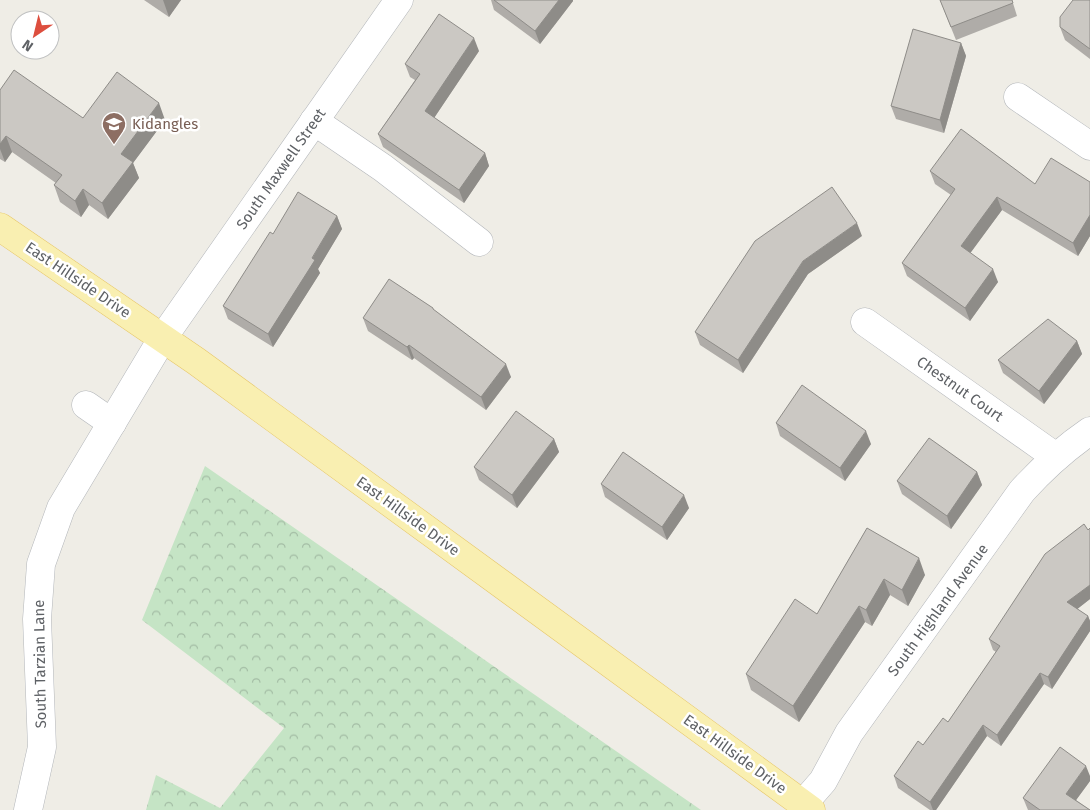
<svg xmlns="http://www.w3.org/2000/svg" width="1090" height="810" viewBox="0 0 1090 810" font-family="'Fira Sans',sans-serif">
<defs>
<pattern id="forest-crowns" width="20" height="18" patternUnits="userSpaceOnUse" patternTransform="scale(1.25)"><rect width="20" height="18" fill="#c5e4c5"/><path d="M2 6a3 3 0 1 1 6 0M12 15a3 3 0 1 1 6 0" fill="none" stroke="#a3bca4"/></pattern>
</defs>
<rect width="100%" height="100%" fill="#efede6"/>
<polygon fill="url(#forest-crowns)" points="205,466 701,810 146,810 156,775 220,808 284,728 142,620"/>
<g fill="none" stroke-linecap="round" stroke-linejoin="round">
<g stroke="#b3b6ba" stroke-width="29">
<g id="minor">
<polyline points="1018,97 1090,146"/>
<polyline points="314,121 383,168 479,242"/>
<polyline points="865,322 1056,457"/>
<polyline points="86,405 112,423"/>
<path d="M803 804 823 781 849 733 1022 491C1043 468 1065 448 1090 431"/>
<polyline points="28,810 42,747 37,619 41,564 61,508 162,339 399,0"/>
</g>
</g>
<g stroke="#e7c667" stroke-width="29">
<polyline id="major" points="0,227 196,361 811,810"/>
</g>
<use href="#minor" stroke="#fff" stroke-width="28"/>
<use href="#major" stroke="#f9efb1" stroke-width="28"/>
</g>
<g fill="#afaca8">
<polygon points="144,0 181,0 169,17"/>
<polygon points="491,0 573,0 573,1 540,44 494,10"/>
<polygon points="940,0 1012,0 1017,16 956,40"/>
<polygon points="1090,0 1090,59 1065,40 1060,27"/>
<polygon points="961,43 966,56 944,133 896,119 891,106"/>
<polygon points="479,51 434,118 485,153 489,166 464,203 383,147 378,134 415,80 410,77 405,64"/>
<polygon points="0,90 83,118 165,120 133,163 139,178 108,219 89,205 81,217 60,202 54,185 56,183 12,152 5,162 0,159"/>
<polygon points="930,171 1035,184 1090,182 1090,236 1078,256 1002,210 970,253 998,282 970,321 907,276 902,263 951,195 935,184"/>
<polygon points="337,216 342,229 318,269 320,273 273,347 228,319 223,306 273,234"/>
<polygon points="862,236 808,274 743,373 700,345 695,332"/>
<polygon points="434,310 511,377 486,410 414,358 412,360 368,331 363,318"/>
<polygon points="1077,341 1082,354 1044,404 1003,373 998,360"/>
<polygon points="776,423 871,444 845,481 780,436"/>
<polygon points="554,439 559,452 517,508 479,480 474,467"/>
<polygon points="977,472 982,485 951,529 902,494 897,481"/>
<polygon points="601,484 689,508 667,540 605,497"/>
<polygon points="867,528 925,575 908,606 890,595 872,626 865,622 799,722 751,690 746,674 817,614"/>
<polygon points="1090,528 1090,599 1077,609 1088,616 1090,621 1090,631 1052,689 1044,684 1001,746 987,736 936,810 930,810 898,788 894,776 923,745 948,722 996,652 993,650 989,639"/>
<polygon points="1090,781 1076,800 1090,810 1028,810 1023,798"/>
</g>
<g fill="#8e8c88">
<polygon points="163,0 181,0 169,17"/>
<polygon points="559,0 573,0 573,1 540,44 535,31"/>
<polygon points="474,38 479,51 430,124 425,111"/>
<polygon points="961,43 966,56 944,133 940,120"/>
<polygon points="159,103 165,120 133,163 139,178 108,219 102,203 121,154"/>
<polygon points="6,136 12,152 5,162 0,149 0,144"/>
<polygon points="485,153 489,166 464,203 459,190"/>
<polygon points="83,189 89,205 81,217 75,201"/>
<polygon points="997,197 1002,210 966,259 961,246"/>
<polygon points="1090,215 1090,236 1078,256 1073,243"/>
<polygon points="337,216 342,229 318,269 320,273 273,347 268,334"/>
<polygon points="857,223 862,236 808,274 743,373 738,360 803,261"/>
<polygon points="993,269 998,282 970,321 965,308"/>
<polygon points="1077,341 1082,354 1044,404 1039,391"/>
<polygon points="409,345 414,358 412,360 407,347"/>
<polygon points="506,364 511,377 486,410 481,397"/>
<polygon points="866,431 871,444 845,481 840,468"/>
<polygon points="554,439 559,452 517,508 512,495"/>
<polygon points="977,472 982,485 951,529 947,516"/>
<polygon points="684,495 689,508 667,540 662,527"/>
<polygon points="919,558 925,575 908,606 902,590"/>
<polygon points="884,579 890,595 872,626 866,610"/>
<polygon points="1090,585 1090,599 1071,614 1067,602"/>
<polygon points="859,606 865,622 799,722 793,706"/>
<polygon points="1088,616 1090,621 1090,631 1052,689 1048,677"/>
<polygon points="1040,673 1044,684 1001,746 997,735"/>
<polygon points="983,725 987,736 936,810 933,810 930,802"/>
<polygon points="1086,766 1090,776 1090,781 1071,807 1066,794"/>
</g>
<g fill="#cbc8c3" stroke="#8e8c88">
<polygon points="494,0 559,0 535,31"/>
<polygon points="940,0 1012,0 1013,3 951,27"/>
<polygon points="1073,0 1090,0 1090,49 1060,27 1060,17"/>
<polygon points="439,14 474,38 425,111 485,153 459,190 378,134 420,74 405,64"/>
<polygon points="913,29 961,43 940,120 891,106"/>
<polygon points="14,70 83,118 117,72 159,103 121,154 133,162 102,203 83,189 75,201 54,185 62,175 6,136 0,144 0,90"/>
<polygon points="961,129 1035,184 1051,158 1090,182 1090,215 1073,243 997,197 961,246 993,269 965,308 902,263 955,189 930,171"/>
<polygon points="832,187 857,223 803,261 738,360 695,332 755,241"/>
<polygon points="298,192 337,216 312,258 315,260 268,334 223,306 270,232 273,234"/>
<polygon points="389,279 433,308 433,309 506,364 481,397 409,345 407,347 363,318"/>
<polygon points="1048,319 1077,341 1039,391 998,360"/>
<polygon points="802,385 866,431 840,468 776,423"/>
<polygon points="516,411 554,439 512,495 474,467"/>
<polygon points="929,438 977,472 947,516 897,481"/>
<polygon points="623,452 684,495 662,527 601,484"/>
<polygon points="1084,524 1088,530 1090,528 1090,585 1067,602 1088,616 1048,677 1040,673 997,735 983,725 930,802 894,776 918,741 923,745 943,718 948,722 1000,646 989,639 1045,554"/>
<polygon points="867,528 919,558 902,590 884,579 866,610 859,606 793,706 746,674 795,599 817,614"/>
<polygon points="1060,747 1086,766 1066,794 1090,810 1040,810 1023,798"/>
</g>
<defs>
<g id="school-pin" transform="scale(1.25)"><path d="M0 17L-7.5 6A9.5 9.5 0 1 1 7.5 6Z" fill="#8d6e63" stroke="#fff"/><path d="M0-5L7-2L0 1L-7-2ZM-4 1L0 2.5L4 1V4Q0 6-4 4Z" fill="#fff"/></g>
</defs>
<g fill-rule="evenodd">
<use href="#school-pin" x="114" y="124"/>
</g>
<g text-anchor="middle" stroke-width="5" stroke-linejoin="round" paint-order="stroke">
<g font-size="15" fill="#785e54" stroke="#fff" text-anchor="start">
<text x="132" y="129">Kidangles</text>
</g>
<g font-size="15" fill="#5e6165" stroke="#fff">
<text transform="translate(281 169) rotate(-55)" y="5">South Maxwell Street</text>
<text transform="translate(78 280) rotate(34)" y="5">East Hillside Drive</text>
<text transform="translate(960 389) rotate(35)" y="5">Chestnut Court</text>
<text transform="translate(408 516) rotate(36)" y="5">East Hillside Drive</text>
<text transform="translate(938 610) rotate(-54)" y="5">South Highland Avenue</text>
<text transform="translate(40 664) rotate(-91)" y="5">South Tarzian Lane</text>
<text transform="translate(735 754) rotate(36)" y="5">East Hillside Drive</text>
</g>
</g>
<g transform="translate(35 35) rotate(215)"><circle r="24" fill="#ffffff" stroke="#bfc0c1"/>
<path d="M0-4L9 19L0 12L-9 19Z" fill="#dd4e3e"/>
<text y="-8" font-size="14" font-weight="bold" text-anchor="middle" fill="#5e6165">N</text>
</g>
</svg>
